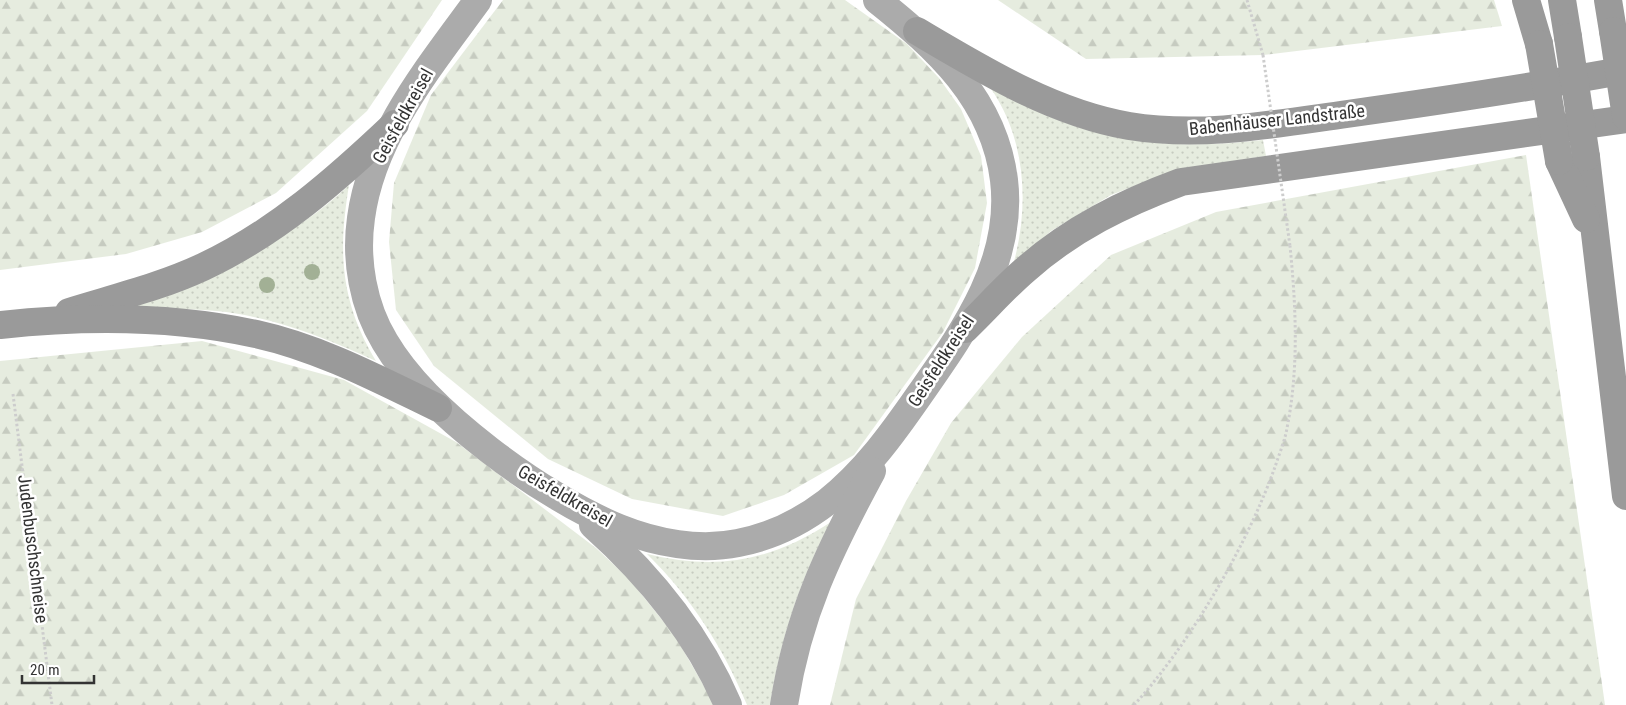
<svg xmlns="http://www.w3.org/2000/svg" width="1626" height="705" viewBox="0 0 1626 705" font-family="'Roboto Condensed',sans-serif">
<defs>
<pattern id="grass-dots" width="8" height="8" patternUnits="userSpaceOnUse" patternTransform="scale(1.25)"><rect width="8" height="8" fill="#e6ecdf"/><path d="M2 2h.1M6 6h.1" fill="none" stroke="#c6cbc0" stroke-width="1.8" stroke-linecap="round"/></pattern>
<pattern id="forest-firs" width="22" height="20" patternUnits="userSpaceOnUse" patternTransform="scale(1.25)"><rect width="22" height="20" fill="#e6ecdf"/><path d="M5 1l3.5 6h-7zM16 11l3.5 6h-7z" fill="#c6cbc0"/></pattern>
</defs>
<rect width="100%" height="100%" fill="#fff"/>
<g fill="url(#grass-dots)">
<path d="M989 86C1080 140 1159 152 1263 140L1266 156 1176 170 1111 195 1051 231 1013 265C1030 206 1026 137 989 86Z"/>
<path d="M349 185C338 252 340 301 376 361 326 338 271 316 216 311 185 308 154 309 123 310 202 275 286 246 349 185Z"/>
<path d="M831 522C800 579 780 641 770 705H747C724 649 691 597 647 554 718 571 771 561 831 522Z"/>
</g>
<g fill="url(#forest-firs)">
<polygon points="0,0 442,0 367,111 276,193 202,232 126,254 0,270"/>
<polygon points="503,0 845,0 907,44 939,78 961,109 981,156 987,203 975,268 943,332 854,455 784,495 723,516 632,499 548,459 434,366 396,310 389,242 394,183 431,95"/>
<polygon points="998,0 1494,0 1502,26 1263,55 1086,59"/>
<polygon points="1526,155 1605,705 830,705 856,599 906,501 951,423 1022,337 1111,255 1216,212"/>
<polygon points="202,341 344,380 456,442 596,548 630,580 675,636 715,705 0,705 0,361"/>
</g>
<g fill="none" stroke-linecap="round" stroke-linejoin="round">
<g stroke="#cdcdcd" stroke-width="3" stroke-dasharray="2.5 2.5" stroke-linecap="butt">
<polyline points="1247,0 1263,55"/>
<polyline points="13,394 52,705"/>
<path d="M1134 705C1190 644 1249 542 1276 464 1280 452 1285 440 1287 428 1299 368 1296 306 1290 246"/>
</g>
<g stroke="#ababab" stroke-width="28">
<path d="M478 0C431 65 372 135 361 218 355 260 363 306 385 342 427 413 543 497 619 528 656 543 699 551 738 543 770 537 801 522 827 502 865 472 893 433 920 394 964 331 1014 262 1004 180 994 99 937 48 877 0"/>
<path d="M593 525C650 576 698 634 728 705"/>
<path d="M784 705C798 614 829 551 872 471"/>
</g>
<g stroke="#9a9a9a" stroke-width="28">
<polyline points="1526,0 1539,44"/>
<polyline points="1562,0 1568,37"/>
<polyline points="1608,0 1613,31"/>
<path d="M917 31C983 70 1053 113 1129 126 1202 138 1275 124 1347 114 1440 101 1533 87 1626 70"/>
<polyline points="1586,157 1626,496"/>
<polyline points="1559,161 1586,219"/>
<path d="M69 312C114 298 160 287 203 267 276 233 337 179 395 124"/>
<path d="M0 325C83 316 174 316 256 334 320 348 380 380 438 408"/>
<path d="M965 329C985 310 1004 288 1025 270 1071 229 1124 203 1181 182L1626 119"/>
</g>
<polyline stroke="#cdcdcd" stroke-width="3" stroke-dasharray="2.5 2.5" stroke-linecap="butt" points="1263,55 1290,246"/>
<g stroke="#9a9a9a" stroke-width="28">
<polyline points="1613,31 1626,117"/>
<polyline points="1568,37 1586,157"/>
<polyline points="1539,44 1559,161"/>
</g>
</g>
<g fill="#a2b095">
<circle cx="312" cy="272" r="8"/>
<circle cx="267" cy="285" r="8"/>
</g>
<g text-anchor="middle" stroke-width="5" stroke-linejoin="round" paint-order="stroke">
<g font-size="18" fill="#333" stroke="#fff">
<text transform="translate(403 116) rotate(-61)" y="6">Geisfeldkreisel</text>
<text transform="translate(1277 120) rotate(-6)" y="6">Babenhäuser Landstraße</text>
<text transform="translate(941 361) rotate(-57)" y="6">Geisfeldkreisel</text>
<text transform="translate(565 496) rotate(30)" y="6">Geisfeldkreisel</text>
<text transform="translate(33 549) rotate(83)" y="6">Judenbuschschneise</text>
</g>
</g>
<path d="M22 675v8h72v-8" fill="none" stroke="#333333" stroke-width="2.5"/>
<text x="30" y="675" font-size="15" fill="#333333" stroke="#ffffff" stroke-width="4" paint-order="stroke">20 m</text>
</svg>
